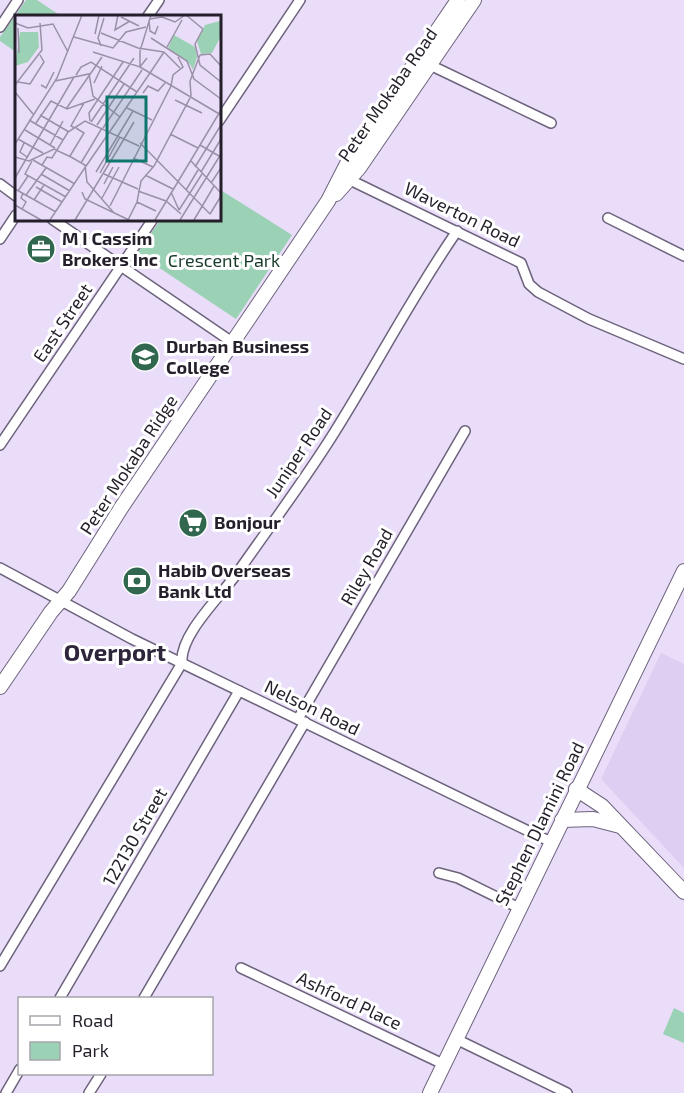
<svg xmlns="http://www.w3.org/2000/svg" width="684" height="1093" viewBox="0 0 684 1093" font-family="'Exo 2',sans-serif">
<rect width="100%" height="100%" fill="#e9ddfa"/>
<polygon fill="#decef2" points="661,653 684,664 684,868 601,779"/>
<g fill="#9bd1b5">
<polygon points="26,0 37,0 61,16 16,16 16,52 0,41 0,37"/>
<polygon points="219,189 292,235 236,319 137,253 161,219 219,219"/>
<polygon points="674,1008 684,1013 684,1043 663,1034"/>
</g>
<g fill="none" stroke-linecap="round" stroke-linejoin="round">
<g stroke="#6e637c" stroke-width="12">
<g id="street">
<polyline points="148,16 159,0"/>
<polyline points="0,27 18,0"/>
<polyline points="430,65 551,123"/>
<polyline points="219,121 300,0"/>
<polyline points="346,178 521,263 529,284 538,292 589,319 684,359"/>
<polyline points="0,184 16,196"/>
<polyline points="608,218 684,256"/>
<polyline points="52,219 232,342"/>
<polyline points="0,239 16,215"/>
<polyline points="0,445 153,219"/>
<polyline points="0,568 132,639 551,842"/>
<polyline points="298,719 465,431"/>
<polyline points="439,873 458,878 519,908"/>
<path d="M0 966 182 663C179 635 222 595 238 572 270 526 304 481 334 433 376 366 412 296 457 231"/>
<polyline points="241,968 443,1064"/>
<polyline points="60,998 239,691"/>
<polyline points="144,998 305,722"/>
<polyline points="456,1039 567,1093"/>
<polyline points="6,1093 20,1069"/>
<polyline points="89,1093 101,1074"/>
</g>
</g>
<g stroke="#6e637c" stroke-width="16">
<g id="secondary">
<polyline points="336,194 359,168 474,0"/>
<polyline points="0,687 51,612 69,591 121,508 328,201 348,162 458,0"/>
<polyline points="576,789 602,806 684,892"/>
<polyline points="562,820 593,819 620,826"/>
<polyline points="430,1093 684,571"/>
</g>
</g>
<use href="#street" stroke="#fff" stroke-width="9"/>
<use href="#secondary" stroke="#fff" stroke-width="14"/>
</g>
<defs>
<g id="office-disc" transform="scale(1.5)"><circle r="9.5" fill="#30674e" stroke="#fff"/><path d="M-6-3h4V-5.5h4V-3h4V5H-6ZM-1-4.5V-3h2v-1.5ZM-6 0V1H6V0Z" fill="#fff"/></g>
<g id="university-disc" transform="scale(1.5)"><circle r="9.5" fill="#30674e" stroke="#fff"/><path d="M0-5L7-2L0 1L-7-2ZM-4 1L0 2.5L4 1V4Q0 6-4 4Z" fill="#fff"/></g>
<g id="supermarket-disc" transform="scale(1.5)"><circle r="9.5" fill="#30674e" stroke="#fff"/><path d="M-6-5.5h2.5l.6 2H6L4.5 2H-2.5L-4.4-4H-6ZM-1.5 3.2a1.3 1.3 0 1 0 .1 0ZM3 3.2a1.3 1.3 0 1 0 .1 0Z" fill="#fff"/></g>
<g id="bank-disc" transform="scale(1.5)"><circle r="9.5" fill="#30674e" stroke="#fff"/><path d="M-6-4H6V4H-6ZM0-2.3a2.3 2.3 0 1 0 0 4.6a2.3 2.3 0 1 0 0-4.6Z" fill="#fff"/></g>
</defs>
<g fill-rule="evenodd">
<use href="#office-disc" x="41" y="249"/>
<use href="#university-disc" x="145" y="357"/>
<use href="#supermarket-disc" x="193" y="523"/>
<use href="#bank-disc" x="137" y="581"/>
</g>
<g text-anchor="middle" stroke-width="6" stroke-linejoin="round" paint-order="stroke">
<g font-size="18" fill="#241f2a" stroke="#fff">
<text transform="translate(388 95) rotate(-55)" y="6">Peter Mokaba Road</text>
<text transform="translate(462 215) rotate(26)" y="6">Waverton Road</text>
<text transform="translate(63 323) rotate(-56)" y="6">East Street</text>
<text transform="translate(299 453) rotate(-56)" y="6">Juniper Road</text>
<text transform="translate(129 465) rotate(-57)" y="6">Peter Mokaba Ridge</text>
<text transform="translate(367 567) rotate(-60)" y="6">Riley Road</text>
<text transform="translate(312 708) rotate(26)" y="6">Nelson Road</text>
<text transform="translate(540 824) rotate(-64)" y="6">Stephen Dlamini Road</text>
<text transform="translate(135 837) rotate(-60)" y="6">122130 Street</text>
<text transform="translate(349 1001) rotate(25)" y="6">Ashford Place</text>
</g>
<g font-size="18" font-weight="bold" fill="#241f2a" stroke="#fff" text-anchor="start">
<text x="62" y="245">M I Cassim<tspan x="62" dy="21">Brokers Inc</tspan></text>
<text x="166" y="353">Durban Business<tspan x="166" dy="21">College</tspan></text>
<text x="214" y="529">Bonjour</text>
<text x="158" y="577">Habib Overseas<tspan x="158" dy="21">Bank Ltd</tspan></text>
</g>
<g font-size="18" fill="#183c2c" stroke="#fff">
<text x="224" y="267">Crescent Park</text>
</g>
<g font-size="24" font-weight="bold" fill="#2f253b" stroke="#fff">
<text x="115" y="661">Overport</text>
</g>
</g>
<g transform="translate(15 15)">
<rect width="206" height="206" fill="#e9ddfa"/>
<path d="M205 6V23L197 38 186 39 182 26 190 10ZM5 17H23L24 32 13 47 0 51ZM159 20 180 32 182 42 178 55 175 49 153 33Z" fill="#9bd1b5"/>
<path fill="none" stroke="#9a91a7" stroke-width="1.5" d="M103 0 100 15 115 6M136 0 125 36V52L206 100M171 0 188 14M106 2 124 11M135 4 147 2 160 7 170 0M134 5 135 16 140 19 143 11M0 8 13 13 38 9 53 37M3 13 4 38M188 14 180 29 185 50 206 67M86 18 123 33 149 37M80 19 84 0M59 22 98 33 111 17 131 12M136 23 172 46 179 64 206 84M86 31 83 23 89 3M152 32 167 5M78 37 125 52 132 43M149 37 165 53M185 40 195 39 206 51M135 58 149 37M61 60 66 52 76 47 122 77M40 66 74 59 78 81 105 102M3 67 15 69 29 47 25 40M79 68 87 51M0 70 27 35 25 8M26 70 31 73 39 57M0 77 18 99M128 78 133 71 143 76 150 68M160 85 187 98M112 93 137 105M51 94 87 42M25 100 54 117M14 105 48 125M75 106 74 98 108 47M76 107 119 43M21 108 36 86 52 94 80 84M82 110 109 69M60 113 56 111 69 88M88 113 127 55M10 115 40 133M155 119 183 133M3 124 28 138M109 124 119 107M9 128 5 137 12 142M125 128 195 199M0 129 42 63 67 0M35 130 48 106M185 130 204 141M55 141 69 118 61 113M0 142 14 146 39 134 56 142 70 150 72 167 99 198M118 143 138 152M18 145 60 169M17 146 10 159 51 182M176 146 206 178M66 148 87 113M27 150 32 142 37 143 53 117 70 106 124 131M180 152 206 110M67 157 135 58M81 157 118 96M186 157 206 124M85 158 105 122M26 159 55 176M89 159 123 174M130 160 158 174M0 163 59 62M196 168 206 153M89 169 98 152M21 172 47 187M0 174 41 197M171 175 183 155M3 176 13 161M123 176 151 186 166 199M67 177 70 184 114 205M156 177 164 195M11 180 31 153M87 183 104 152M19 185 29 170M122 187 141 196M0 190 26 205M95 191 156 71 158 60 168 52 163 42M7 194 11 187 6 183 8 178M164 195 187 159M195 199 206 181M35 205 67 157M60 205 109 124M113 205 122 187 126 166 139 151 176 81 175 66 185 40M140 205 206 95M165 205 206 139M179 205 199 171"/>
<path fill="#0f766e" fill-opacity="0.15" stroke="#0f766e" stroke-width="3" d="M92 82H131V146H92Z"/>
<rect width="206" height="206" fill="none" stroke="#241f2a" stroke-width="3"/>
</g>
<rect x="18" y="997" width="195" height="78" fill="#ffffff" stroke="#a7a5aa" stroke-width="1.5"/>
<rect x="30" y="1016" width="30" height="9" fill="#ffffff" stroke="#a7a5aa" stroke-width="1.5"/>
<text x="72" y="1027" font-size="18" fill="#241f2a">Road</text>
<rect x="30" y="1042" width="30" height="18" fill="#9bd1b5" stroke="#a7a5aa" stroke-width="1.5"/>
<text x="72" y="1057" font-size="18" fill="#241f2a">Park</text>
</svg>
